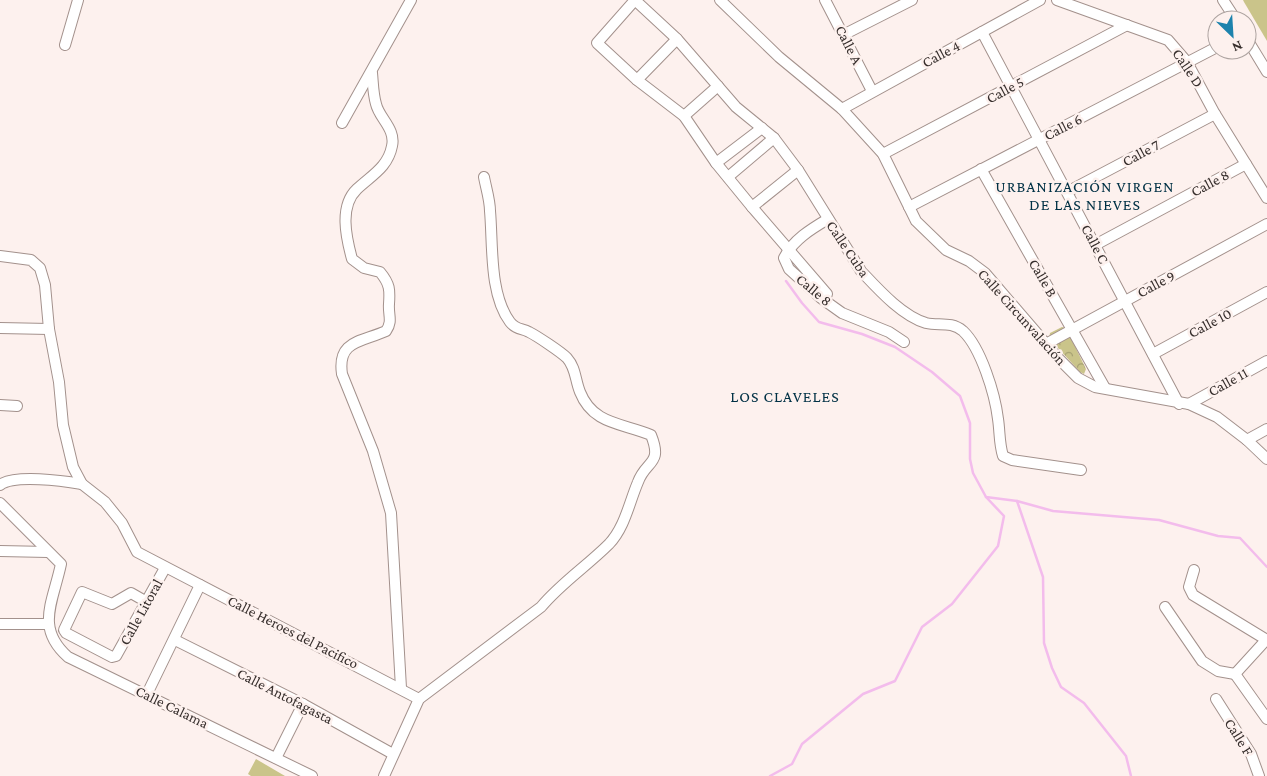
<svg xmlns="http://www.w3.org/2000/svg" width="1267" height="776" viewBox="0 0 1267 776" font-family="'Crimson Pro',serif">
<defs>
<pattern id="forest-crowns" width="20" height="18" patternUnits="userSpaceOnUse" patternTransform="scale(1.25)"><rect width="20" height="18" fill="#cac48a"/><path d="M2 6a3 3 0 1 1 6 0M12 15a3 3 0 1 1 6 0" fill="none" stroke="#a5a071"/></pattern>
</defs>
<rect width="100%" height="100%" fill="#fdf1ee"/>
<g fill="#cac48a">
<polygon points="1243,0 1267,0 1267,41 1244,2"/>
<polygon points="256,759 285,776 251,776 248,774"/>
</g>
<polygon fill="url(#forest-crowns)" points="1062,327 1066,328 1086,369 1084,374 1080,372 1049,338 1050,333"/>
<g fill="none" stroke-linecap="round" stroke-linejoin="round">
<g stroke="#f3bcec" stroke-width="2.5">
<polyline points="786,281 802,303 819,322 862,334 895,347 932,372 960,396 970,423 970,459 973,473 986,497 1017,501 1053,511 1159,520 1218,536 1240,538 1267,567"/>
<polyline points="1017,501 1043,577 1044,643 1052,668 1061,687 1084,703 1126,756 1131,776"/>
<polyline points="770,776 792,764 802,744 863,694 895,681 922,627 952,604 998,546 1004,516 986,497"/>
</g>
<g stroke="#a3918c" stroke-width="12">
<g id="minor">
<path d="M635 0 677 39 736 107 774 138 798 170 861 271C878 289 902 316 926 323 939 326 951 321 963 331 981 348 995 394 998 419 1000 432 999 443 1003 456L1012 460 1081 470"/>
<polyline points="635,0 597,43 637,80 684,116 716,163 752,207 827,294"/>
<polyline points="720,0 779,57 842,109 883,154 916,221 946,250 969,261 985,273 1059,359 1078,378 1095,387 1189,404 1217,417 1247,440 1267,459"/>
<polyline points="825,0 872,91"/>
<polyline points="1057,0 1168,40 1187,62 1215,114 1267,198"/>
<polyline points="1223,0 1236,20"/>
<polyline points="982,32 1179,404"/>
<polyline points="843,35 912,0"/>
<polyline points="1247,39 1267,72"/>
<polyline points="65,45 78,0"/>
<path d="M372 73C373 83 373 94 376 104 379 118 396 129 392 146 388 167 372 175 357 189 339 206 346 237 352 259L364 268 380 272C390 284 390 290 389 304 388 315 393 321 386 331 362 342 337 340 342 374L373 451 391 513 401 688"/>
<polyline points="637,80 677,39"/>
<polyline points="842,109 1040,0"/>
<polyline points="684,116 718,86"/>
<polyline points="342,123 411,0"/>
<polyline points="883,154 1127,25"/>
<polyline points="716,163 762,128"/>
<polyline points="981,169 1105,388"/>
<polyline points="728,177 774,138"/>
<polyline points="1067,192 1215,114"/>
<polyline points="752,207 798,170"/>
<polyline points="909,207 1217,47"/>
<path d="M828 219C811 229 793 240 784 258L789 269 821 298 842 313 889 332 904 342"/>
<polyline points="1095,245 1246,164"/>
<polyline points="0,256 31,260 40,268 45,285 49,329 59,382 63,425 73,467 82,484 105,502 122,523 137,552 419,699"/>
<polyline points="0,328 49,329"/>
<polyline points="1046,344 1267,224"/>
<polyline points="1153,354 1267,292"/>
<polyline points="1189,404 1267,361"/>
<polyline points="0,405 17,406"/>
<polyline points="1247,440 1267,429"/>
<path d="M0 485C14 474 64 481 82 484"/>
<path d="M0 503 61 564C53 602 35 628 68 657L312 776"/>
<polyline points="0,551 48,552"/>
<polyline points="1194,570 1189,587 1193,595 1267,640"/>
<polyline points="145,601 131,593 112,604 82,592 64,630 66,633 112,657 116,656 165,568"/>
<polyline points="1165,607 1202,661 1218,671 1235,674"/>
<polyline points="0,624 48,624"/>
<polyline points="175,640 303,704 393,754"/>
<polyline points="1235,674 1267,719"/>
<polyline points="1235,674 1266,640"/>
<polyline points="147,694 200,585"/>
<polyline points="1216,699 1251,754 1259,776"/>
<polyline points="276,758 303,704"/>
<path d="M384 776 419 699 541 607C561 583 587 566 609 544 625 527 629 503 638 482 646 460 663 465 651 435 623 423 593 425 580 392 575 380 576 368 567 358 561 352 537 336 529 332 522 328 516 330 510 322 489 294 493 244 490 211 490 200 486 188 484 177"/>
</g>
</g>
<use href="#minor" stroke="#fff" stroke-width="10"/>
</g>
<g text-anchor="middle" stroke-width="5" stroke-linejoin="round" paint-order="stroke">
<g font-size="15" fill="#362e2c" stroke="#fdf1ee">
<text transform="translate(849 45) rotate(63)" y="5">Calle A</text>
<text transform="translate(941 54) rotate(-28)" y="5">Calle 4</text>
<text transform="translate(1188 68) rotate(56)" y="5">Calle D</text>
<text transform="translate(1005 90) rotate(-28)" y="5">Calle 5</text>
<text transform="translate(1063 127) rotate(-27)" y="5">Calle 6</text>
<text transform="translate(1141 153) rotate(-28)" y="5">Calle 7</text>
<text transform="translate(1210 183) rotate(-28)" y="5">Calle 8</text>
<text transform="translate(1095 244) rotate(62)" y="5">Calle C</text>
<text transform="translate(848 249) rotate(56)" y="5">Calle Cuba</text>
<text transform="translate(1043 278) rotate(60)" y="5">Calle B</text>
<text transform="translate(1156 284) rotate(-28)" y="5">Calle 9</text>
<text transform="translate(814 290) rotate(40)" y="5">Calle 8</text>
<text transform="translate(1022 317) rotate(48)" y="5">Calle Circunvalación</text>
<text transform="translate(1210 323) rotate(-28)" y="5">Calle 10</text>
<text transform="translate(1228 382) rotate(-29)" y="5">Calle 11</text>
<text transform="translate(141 612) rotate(-61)" y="5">Calle Litoral</text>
<text transform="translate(293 632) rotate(27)" y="5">Calle Heroes del Pacifico</text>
<text transform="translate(285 696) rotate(27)" y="5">Calle Antofagasta</text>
<text transform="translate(172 707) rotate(26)" y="5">Calle Calama</text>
<text transform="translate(1239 737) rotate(58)" y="5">Calle F</text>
</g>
<g font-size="16" letter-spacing="1" fill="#003145" stroke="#fdf1ee">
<text x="1085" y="192">URBANIZACIÓN VIRGEN<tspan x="1085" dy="18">DE LAS NIEVES</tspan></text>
<text x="785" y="402">LOS CLAVELES</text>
</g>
</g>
<g transform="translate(1232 35) rotate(155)"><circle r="24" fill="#fdf1ee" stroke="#ada3a0"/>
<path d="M0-4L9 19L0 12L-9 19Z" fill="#1d83ad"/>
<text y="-8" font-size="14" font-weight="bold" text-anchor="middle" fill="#362e2c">N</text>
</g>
</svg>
